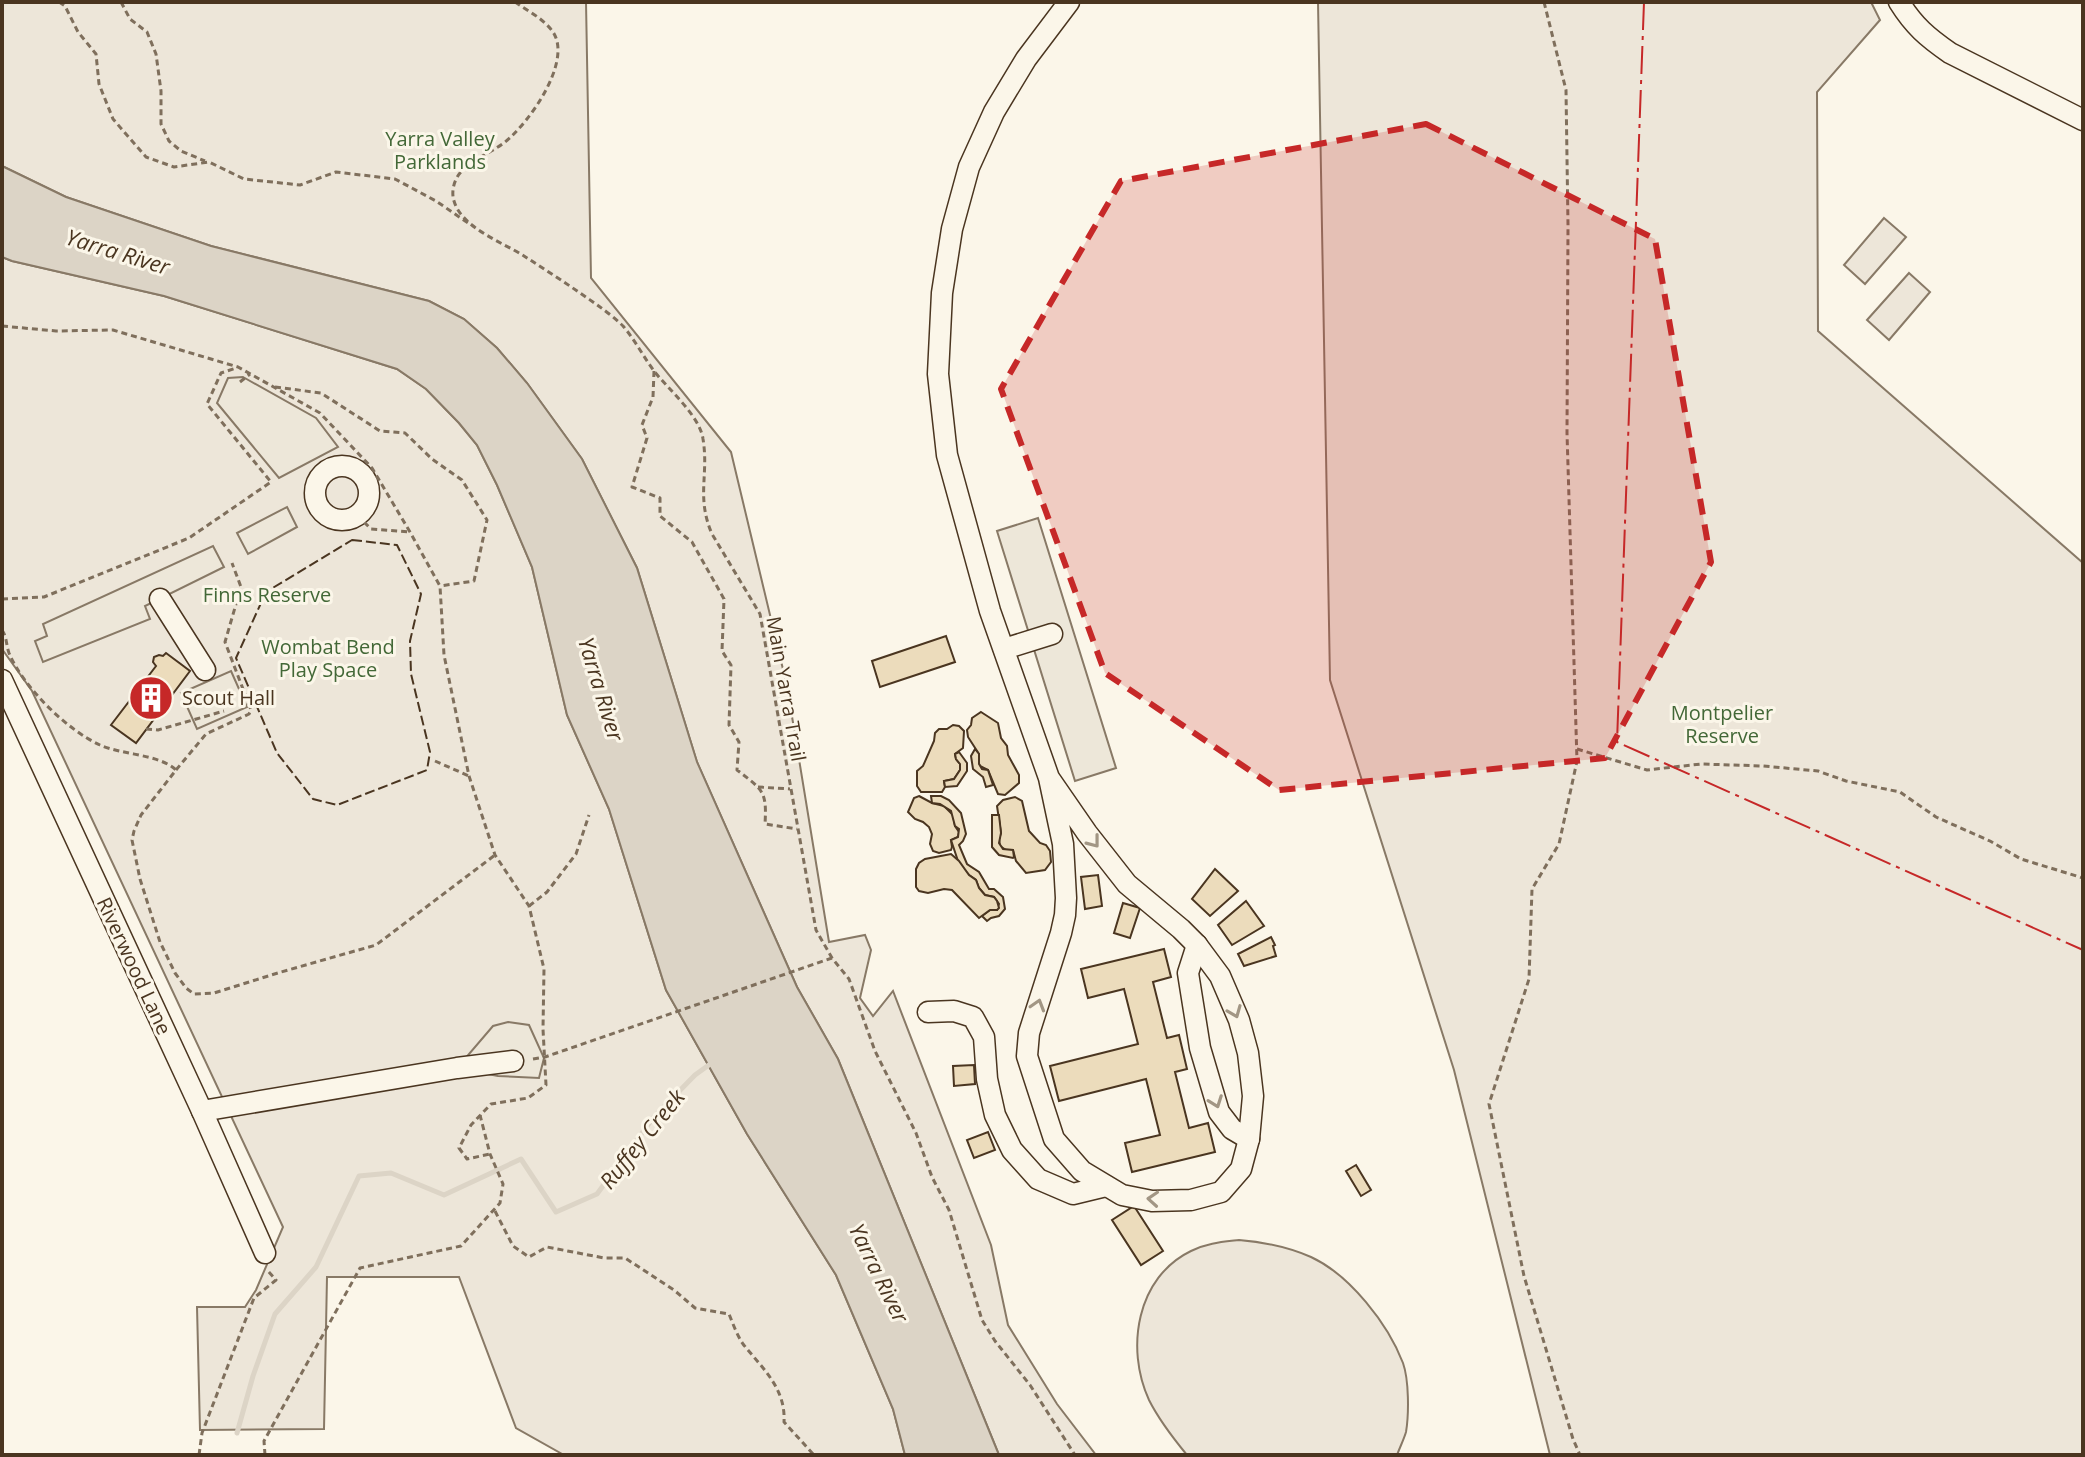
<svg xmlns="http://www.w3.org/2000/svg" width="2085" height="1457" viewBox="0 0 2085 1457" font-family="'Open Sans',sans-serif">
<rect width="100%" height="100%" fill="#fbf6e9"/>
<g fill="#ede6d9" stroke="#887966" stroke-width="2">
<polygon points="2,2 586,2 591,278 731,452 787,686 829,942 865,935 871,950 860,998 873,1016 893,991 991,1245 1008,1325 1057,1404 1096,1455 999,1455 838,1059 797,987 697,762 637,568 582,459 527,383 497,348 464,319 429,301 211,246 66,197 2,166"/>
<polygon points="1318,2 1871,2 1880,20 1817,92 1818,331 2083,563 2083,1455 1550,1455 1454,1070 1330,680"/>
<polygon points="1884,218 1906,237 1865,284 1844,265"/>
<polygon points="2,257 12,261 164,296 397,369 426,389 459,423 477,445 497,485 532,567 567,715 609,809 666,990 747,1134 836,1275 893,1409 905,1455 564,1455 516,1428 459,1277 327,1277 324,1429 200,1430 197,1307 245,1307 256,1290 283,1227 32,691 2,649"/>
<polygon points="1909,273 1930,292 1889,340 1867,320"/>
<path d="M1239 1240C1264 1242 1288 1247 1311 1257 1350 1275 1388 1324 1403 1363 1409 1380 1409 1414 1406 1432 1404 1439 1400 1447 1397 1455H1187C1173 1438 1159 1420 1149 1400 1125 1348 1137 1277 1191 1251 1207 1243 1222 1242 1239 1240Z"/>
</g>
<g fill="#ede7d9" stroke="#887966" stroke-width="2">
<polygon points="243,377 316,418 338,447 279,478 217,403 228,378"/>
<polygon points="287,507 297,527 248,554 237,533"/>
<polygon points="1038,518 1116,768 1075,781 997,531"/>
<polygon points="213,546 224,567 145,606 150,619 43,662 35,641 47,636 43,624"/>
<polygon points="231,671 247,707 197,729 181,693"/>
<polygon points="508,1022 529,1025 544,1058 539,1078 498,1076 457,1068 493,1026"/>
</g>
<polygon fill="#dcd4c6" stroke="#887966" stroke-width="2" points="2,166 66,197 211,246 429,301 464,319 497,348 527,383 582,459 637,568 697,762 797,987 838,1059 999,1455 905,1455 893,1409 836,1275 747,1134 666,990 609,809 567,715 532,567 497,485 477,445 459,423 426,389 397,369 164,296 12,261 2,257"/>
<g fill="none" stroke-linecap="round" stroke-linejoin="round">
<polyline stroke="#dcd4c6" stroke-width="5" points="237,1433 253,1376 275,1314 316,1267 359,1176 391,1173 444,1195 521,1159 556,1212 597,1194 653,1118 695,1075 713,1062"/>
</g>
<g fill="#ecdcbc" stroke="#4a3520" stroke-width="2">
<polygon points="946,636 955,662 880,687 872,661"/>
<polygon points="166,653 190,671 136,743 111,725 156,666 153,662 154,657 159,655 163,656"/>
<polygon points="981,712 998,723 1001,738 1007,746 1008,755 1019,775 1019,783 1005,795 998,794 988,770 980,766 978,761 979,754 968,737 967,730 971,725 972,718"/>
<polygon points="953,725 959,726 964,731 963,748 955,754 956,759 960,764 960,770 954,779 944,781 945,787 942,792 921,792 917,786 917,771 923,766 934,741 935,733 939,729 947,729"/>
<polygon points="975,749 979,754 979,764 982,769 988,770 993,785 986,787 983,777 973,769 971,756"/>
<polygon points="959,752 967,763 967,771 957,786 945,787 944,781 954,779 960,770 960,764 956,759 955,754"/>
<polygon points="919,796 932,803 944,806 953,815 955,826 959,832 958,837 951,840 952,847 951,850 939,853 933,851 930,844 932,834 929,827 923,822 915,819 908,812 914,798"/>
<polygon points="931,796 941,796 949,800 961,813 966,834 963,841 959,845 967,864 979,872 989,889 994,889 1003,897 1005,909 999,916 991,918 987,921 982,916 990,910 997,910 999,904 994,897 985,895 979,888 976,880 969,875 959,864 951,840 958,837 959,829 955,826 951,811 940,804 932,803"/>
<polygon points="1015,797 1022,801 1029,831 1040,843 1046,845 1050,851 1051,862 1045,870 1026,873 1016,861 1013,850 1006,850 1000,846 999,839 1001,833 997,806 1003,800"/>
<polygon points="992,815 999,815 1001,833 999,843 1003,849 1013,850 1014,857 1013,858 999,855 992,847"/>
<polygon points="951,854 959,861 969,875 976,880 979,888 985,895 994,897 997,901 999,908 997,910 990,910 979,918 952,890 944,889 928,893 919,891 916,887 916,869 919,863 925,859"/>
<polygon points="1215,869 1238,891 1210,916 1192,899"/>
<polygon points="1098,875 1102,906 1085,909 1081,877"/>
<polygon points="1246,901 1264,926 1232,945 1218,925"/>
<polygon points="1123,903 1140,908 1130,938 1114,933"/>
<polygon points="1271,937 1275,945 1273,946 1276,956 1244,966 1238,954"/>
<polygon points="1164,949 1171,977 1153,982 1167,1038 1179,1035 1187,1069 1175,1072 1189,1128 1208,1123 1215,1152 1132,1172 1125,1143 1160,1135 1146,1079 1059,1101 1050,1066 1138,1044 1124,989 1088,998 1081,969"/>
<polygon points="974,1065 975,1084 954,1086 953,1066"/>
<polygon points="988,1132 995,1150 974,1158 967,1140"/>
<polygon points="1356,1165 1371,1190 1361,1196 1346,1171"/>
<polygon points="1134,1206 1163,1251 1141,1265 1112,1220"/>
</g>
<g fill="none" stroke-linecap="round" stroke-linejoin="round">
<g stroke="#4a3520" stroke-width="23">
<g id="minor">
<path d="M1899 2C1914 26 1927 37 1950 53L2083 120"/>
<circle cx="342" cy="493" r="27"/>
<polyline points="160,599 205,670"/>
<polyline points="1004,649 1052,634"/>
<polyline points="2,680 202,1111 265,1253"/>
<polyline points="1049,778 1087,833 1127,884 1181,929 1197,945 1220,976 1239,1020 1248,1053 1253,1096 1249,1139 1241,1169 1221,1192 1191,1200 1152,1201 1122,1195 1082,1171 1054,1139 1027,1056 1029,1033 1061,933 1065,915 1066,898 1063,844 1049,778 990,611 947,455 938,374 942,293 952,229 969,167 994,112 1026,59 1069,2"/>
<polyline points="1197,945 1188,973 1200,1048 1219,1112 1232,1129 1249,1139"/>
<polyline points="928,1012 954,1011 973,1017 984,1037 987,1079 995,1115 1012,1150 1038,1179 1073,1194 1106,1186"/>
<polyline points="202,1111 457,1068 513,1061"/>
</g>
</g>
<g stroke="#7f6f5c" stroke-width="3" stroke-dasharray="6 4" stroke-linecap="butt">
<polyline points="59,2 65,6 78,32 96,54 99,84 113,119 146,157 174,167 209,162 244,179 300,185 336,172 395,179 436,201 471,225"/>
<polyline points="121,2 130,19 147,32 156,54 161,91 161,124 169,141 181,151 205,161"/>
<path d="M515 2C528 11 544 19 553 32 573 62 528 124 505 142 491 153 472 159 460 173 454 180 451 192 454 201 462 228 502 242 524 256 549 272 575 289 600 307 607 312 616 319 623 326 635 340 643 356 654 371 668 389 700 416 703 439 709 475 696 497 712 534L760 614 816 930 832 958 849 979 875 1051 916 1133 932 1177 949 1210 982 1320 995 1341 1030 1385 1075 1455"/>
<polyline points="1544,2 1566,90 1568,225 1567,433 1577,761 1559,844 1532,889 1529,979 1489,1104 1524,1276 1573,1439 1580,1455"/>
<polyline points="2,326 56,331 113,330 238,367 320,413 372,468 410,532 440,586 444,655 469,776 495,855 529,906 544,969 543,1029 546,1085 528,1098 491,1104 471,1125 459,1148 467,1159 490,1154"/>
<path d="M654 371 653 397 642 425 647 438 632 487 660 498V516L692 542 724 599 722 651 731 665 729 725 739 742 737 770C763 790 767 791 765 824L797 829"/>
<polyline points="240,382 250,374"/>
<polyline points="275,387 321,393 380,431 405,433 432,459 462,480 487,520 474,581 440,586"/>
<polyline points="357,515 371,529 410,532"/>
<polyline points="2,599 44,597 189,538 271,482 207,404 221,373 236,368"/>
<path d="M2 630C7 637 6 645 9 653 23 687 67 730 100 745 122 755 159 754 176 770L141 815 134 831 132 840 140 879 160 942 175 973 186 988 194 994 214 993 281 972 376 945 495 855"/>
<polyline points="146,729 158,730 224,711"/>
<polyline points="1577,749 1647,770 1701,764 1763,766 1818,771 1846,781 1900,792 1936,817 1990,841 2021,859 2083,878"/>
<polyline points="435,761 469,776"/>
<polyline points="176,770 206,734 249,714 251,710 225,642 241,587 232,563"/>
<polyline points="758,787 790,789"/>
<polyline points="529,906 547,892 576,854 589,815"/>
<polyline points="533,1059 545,1057 832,958"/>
<path d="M495 1211 513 1246 529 1257 547 1247 604 1258H625L674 1290 695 1308 729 1314C733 1324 737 1335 743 1344 762 1368 786 1388 784 1422L814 1455"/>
<polyline points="199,1455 202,1433 254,1298 276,1280 268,1271"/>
<polyline points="265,1455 264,1441 360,1268 461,1246 500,1203 503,1184 490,1154 480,1115"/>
</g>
<use href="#minor" stroke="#fbf6e9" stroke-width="20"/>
<polygon stroke="#4a3520" stroke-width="2" stroke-dasharray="10 4" stroke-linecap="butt" points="352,540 397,545 421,594 410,641 411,674 430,752 427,770 337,805 313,799 277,753 236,658 266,592"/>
<polyline stroke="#c62828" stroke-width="2" stroke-dasharray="28 6 4 6" stroke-linecap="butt" points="1644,2 1617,742 2083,950"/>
</g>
<defs><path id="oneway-chevron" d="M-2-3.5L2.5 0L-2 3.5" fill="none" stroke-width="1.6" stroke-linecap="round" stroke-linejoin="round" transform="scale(2)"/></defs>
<g stroke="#a29684">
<use href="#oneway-chevron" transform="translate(1094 842) rotate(52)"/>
<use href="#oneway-chevron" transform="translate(1038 1005) rotate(-73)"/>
<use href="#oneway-chevron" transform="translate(1235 1012) rotate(68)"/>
<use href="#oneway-chevron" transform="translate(1216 1102) rotate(70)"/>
<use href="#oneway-chevron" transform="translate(1153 1199) rotate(-176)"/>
</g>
<path fill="#c62828" fill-opacity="0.2" stroke="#c62828" stroke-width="6" stroke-dasharray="16 10" stroke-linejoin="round" d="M1426 124 1655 239 1711 562 1605 758 1279 790 1105 673 1001 389 1121 181Z"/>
<defs>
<g id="building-disc" transform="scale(2.3)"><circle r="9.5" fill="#c62828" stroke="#fbf6e9"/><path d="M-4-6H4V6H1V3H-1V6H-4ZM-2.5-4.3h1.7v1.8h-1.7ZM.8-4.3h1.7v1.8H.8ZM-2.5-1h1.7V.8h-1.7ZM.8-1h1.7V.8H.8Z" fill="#fff"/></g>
</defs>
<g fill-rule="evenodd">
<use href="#building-disc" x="151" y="698"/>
</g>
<g text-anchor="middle" stroke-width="6" stroke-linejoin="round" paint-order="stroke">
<g font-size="20" fill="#436837" stroke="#fbf6e9">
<text x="440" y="146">Yarra Valley<tspan x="440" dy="23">Parklands</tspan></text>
<text x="267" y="602">Finns Reserve</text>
<text x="328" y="654">Wombat Bend<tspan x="328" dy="23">Play Space</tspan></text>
<text x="1722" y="720">Montpelier<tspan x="1722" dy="23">Reserve</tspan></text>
</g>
<g font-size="20" fill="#4a3520" stroke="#fbf6e9">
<text transform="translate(786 689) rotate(80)" y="7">Main Yarra Trail</text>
<text transform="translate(134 966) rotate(65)" y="7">Riverwood Lane</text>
</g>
<g font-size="20" fill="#4a3520" stroke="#fbf6e9" text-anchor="start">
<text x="182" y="705">Scout Hall</text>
</g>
<g font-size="22" font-style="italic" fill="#4a3520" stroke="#fbf6e9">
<text transform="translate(118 252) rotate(17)" y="8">Yarra River</text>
<text transform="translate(601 689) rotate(73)" y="8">Yarra River</text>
<text transform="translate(642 1139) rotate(-51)" y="8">Ruffey Creek</text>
<text transform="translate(879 1273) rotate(64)" y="8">Yarra River</text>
</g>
</g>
<rect width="2085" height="1457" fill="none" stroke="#4a3520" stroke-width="8"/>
</svg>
